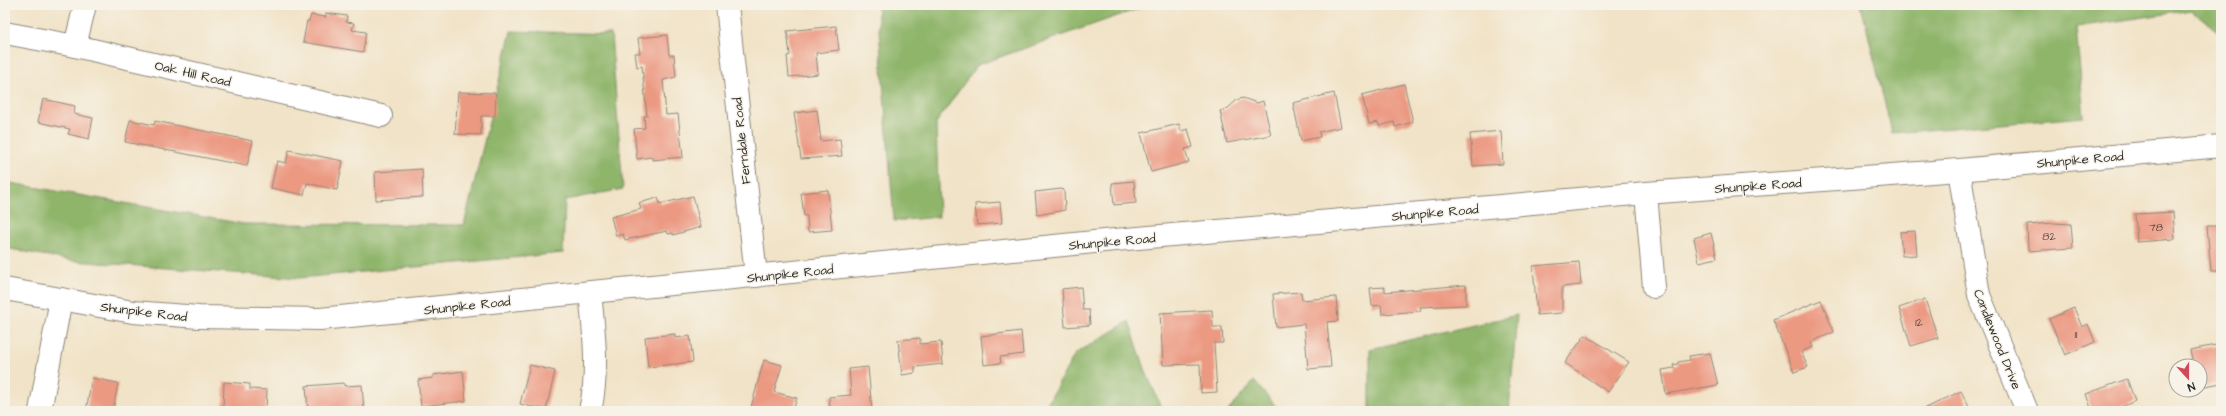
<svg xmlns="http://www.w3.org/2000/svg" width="2226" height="416" viewBox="0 0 2226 416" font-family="'Architects Daughter',sans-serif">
<rect width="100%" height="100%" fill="#f7f3e8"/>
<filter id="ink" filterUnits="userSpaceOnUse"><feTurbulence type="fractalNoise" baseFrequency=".025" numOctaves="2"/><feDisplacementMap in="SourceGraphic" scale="8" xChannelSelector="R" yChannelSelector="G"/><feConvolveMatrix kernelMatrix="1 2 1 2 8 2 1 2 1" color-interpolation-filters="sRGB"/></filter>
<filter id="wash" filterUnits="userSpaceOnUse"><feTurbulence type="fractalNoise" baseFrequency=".012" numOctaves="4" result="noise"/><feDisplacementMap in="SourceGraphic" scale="16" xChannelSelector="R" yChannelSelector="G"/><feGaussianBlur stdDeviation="0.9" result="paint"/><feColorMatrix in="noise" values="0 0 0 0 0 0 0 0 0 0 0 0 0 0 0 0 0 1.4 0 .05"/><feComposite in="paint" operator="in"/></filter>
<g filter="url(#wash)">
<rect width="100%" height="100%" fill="#f1e3c7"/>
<g fill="#8fb56a" stroke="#5d704a">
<polygon points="877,5 1149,5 977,65 936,123 939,217 894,221"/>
<polygon points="1861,5 2221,5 2221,34 2192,10 2076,27 2084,117 1892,133"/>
<polygon points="511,31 611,34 623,189 565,200 563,253 299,278 73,261 5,248 5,182 244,224 464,225"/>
<polygon points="1517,315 1509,411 1370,411 1370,349"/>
<polygon points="1129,321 1146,372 1161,407 1203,411 1043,411 1075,354"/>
<polygon points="1254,381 1280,411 1228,411"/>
</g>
<g id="blocks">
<g fill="#ec9982">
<polygon points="326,13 347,16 346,22 354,23 352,30 366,32 363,52 303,42 307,21 309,21 311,15 326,17"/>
<polygon points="836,26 839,50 816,53 818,74 789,77 787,56 790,55 787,31"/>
<polygon points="667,35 669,55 674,55 676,77 663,80 666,115 678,114 683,157 652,160 652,157 637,159 634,129 645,128 644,116 647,116 642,66 637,67 635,53 640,53 638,38"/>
<polygon points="1404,84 1413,122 1395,127 1394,122 1379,126 1378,122 1369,124 1362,95"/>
<polygon points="458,92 496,93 495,116 481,116 481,135 455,134"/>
<polygon points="1334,93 1341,127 1319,132 1320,137 1301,141 1293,103"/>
<polygon points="1243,98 1257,103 1263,101 1271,135 1227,143 1220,111 1227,109 1237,100"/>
<polygon points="43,99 75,106 74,114 93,118 89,139 68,134 70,129 38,122"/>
<polygon points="817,110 821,141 840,139 842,156 801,159 794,113"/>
<polygon points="130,120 154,125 155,121 253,141 247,166 125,142"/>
<polygon points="1179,124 1181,131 1188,129 1193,147 1185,149 1189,162 1151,172 1141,133"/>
<polygon points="1501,131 1503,164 1473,166 1470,134"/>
<polygon points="289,150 343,161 337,190 307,183 304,195 271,188 277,161 286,163"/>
<polygon points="422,169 423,197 376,200 375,172"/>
<polygon points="1134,181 1136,203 1114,205 1112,183"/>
<polygon points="1061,189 1064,190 1065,210 1037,215 1035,192"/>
<polygon points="828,190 832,230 808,232 807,216 804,216 801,193"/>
<polygon points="693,196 701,227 673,235 673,233 668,234 667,231 625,240 623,234 616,236 611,217 641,209 639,203 658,198 660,204"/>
<polygon points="1000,202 1002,223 977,225 975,204"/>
<polygon points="2173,212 2175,239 2137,242 2135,214"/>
<polygon points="2054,223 2071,224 2073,248 2028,251 2027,225"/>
<polygon points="2207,226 2221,226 2221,271 2211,271"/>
<polygon points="1915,231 1917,255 1902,256 1900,232"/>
<polygon points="1711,233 1717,258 1699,262 1694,238"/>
<polygon points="1579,262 1581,285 1562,287 1562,313 1537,315 1533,266"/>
<polygon points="1466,285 1466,305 1420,307 1421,311 1382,314 1381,305 1372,306 1370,288 1385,287 1385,292"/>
<polygon points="1081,287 1083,310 1089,310 1090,325 1065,327 1062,289"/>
<polygon points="1301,292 1302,300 1336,297 1338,321 1327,322 1331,367 1308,369 1304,324 1276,327 1273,294"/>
<polygon points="1925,299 1938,338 1911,346 1899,308"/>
<polygon points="1821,300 1834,332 1811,342 1813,347 1801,352 1808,367 1794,372 1773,320"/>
<polygon points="2074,308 2082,327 2088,324 2095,342 2065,355 2049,319"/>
<polygon points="1212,310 1213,327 1222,327 1223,343 1214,343 1217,392 1201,393 1200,364 1163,365 1160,313"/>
<polygon points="1021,331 1023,354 1000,357 1001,363 984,365 981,336"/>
<polygon points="675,334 675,338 690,336 693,362 648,367 645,337"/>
<polygon points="1585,335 1629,362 1608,392 1565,363"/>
<polygon points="920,338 920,344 941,342 943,364 915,367 915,373 902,375 898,340"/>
<polygon points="2221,344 2221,383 2200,387 2200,366 2193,366 2190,350"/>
<polygon points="1710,353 1718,385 1666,394 1662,370 1674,368 1673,365 1678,364 1678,362 1690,360 1689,356"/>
<polygon points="764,360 782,365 774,392 797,398 793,411 750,411"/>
<polygon points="530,365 555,371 546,410 520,404"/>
<polygon points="868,367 872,411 830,411 829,397 851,395 849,369"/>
<polygon points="463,371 466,401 421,406 418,380 433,378 433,375"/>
<polygon points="92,378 118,383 113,411 86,411"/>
<polygon points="2127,379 2135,401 2112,411 2092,411 2086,394"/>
<polygon points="224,382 250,384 250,389 267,390 266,411 223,411"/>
<polygon points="344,383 344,386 362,385 364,410 308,411 306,386"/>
<polygon points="1961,391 1971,411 1920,411"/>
</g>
</g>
</g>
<g filter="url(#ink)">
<use href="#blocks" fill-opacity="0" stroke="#8e8779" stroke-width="1"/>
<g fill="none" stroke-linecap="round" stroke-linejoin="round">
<g stroke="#8e8779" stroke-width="24">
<g id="minor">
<polyline points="727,5 756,276"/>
<polyline points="5,33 75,46 381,116"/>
<polyline points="75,46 85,5"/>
<polyline points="1959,170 1979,295 2027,411"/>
<polyline points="1646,193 1654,287"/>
<path d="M590 292C594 332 599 372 590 411"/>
<polyline points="40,411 61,299"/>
</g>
</g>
<g stroke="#8e8779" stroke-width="24">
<polyline id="major" points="5,289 133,312 199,317 320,319 1104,241 1646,193 1959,170 2221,146"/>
</g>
<use href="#minor" stroke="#fff" stroke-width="22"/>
<use href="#major" stroke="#fff" stroke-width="22"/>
</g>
</g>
<g text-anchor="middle" stroke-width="3" stroke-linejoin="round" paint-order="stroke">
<g font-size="11" fill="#5b4641">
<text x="2156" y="231">78</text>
<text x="2049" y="240">82</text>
<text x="1919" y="326">12</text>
<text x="2076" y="338">11</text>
</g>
<g font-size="13" fill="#2b2b2b" stroke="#f7f3e8">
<text transform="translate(193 73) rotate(13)" y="5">Oak Hill Road</text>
<text transform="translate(741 141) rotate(-96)" y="5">Ferndale Road</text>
<text transform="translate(2080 159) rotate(-5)" y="5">Shunpike Road</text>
<text transform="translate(1758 185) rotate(-4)" y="5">Shunpike Road</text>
<text transform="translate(1435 212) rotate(-5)" y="5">Shunpike Road</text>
<text transform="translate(1112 241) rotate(-5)" y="5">Shunpike Road</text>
<text transform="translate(790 273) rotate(-6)" y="5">Shunpike Road</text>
<text transform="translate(467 305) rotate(-6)" y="5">Shunpike Road</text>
<text transform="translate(144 311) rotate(7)" y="5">Shunpike Road</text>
<text transform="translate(1998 339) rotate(68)" y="5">Candlewood Drive</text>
</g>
</g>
<rect width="2226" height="416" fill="none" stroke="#f7f3e8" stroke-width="20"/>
<g transform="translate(2188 378) rotate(159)"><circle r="19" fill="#f7f3e8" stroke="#a5a39c"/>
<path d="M0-3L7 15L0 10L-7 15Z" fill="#d1495b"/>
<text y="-6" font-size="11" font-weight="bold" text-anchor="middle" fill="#2b2b2b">N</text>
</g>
</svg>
